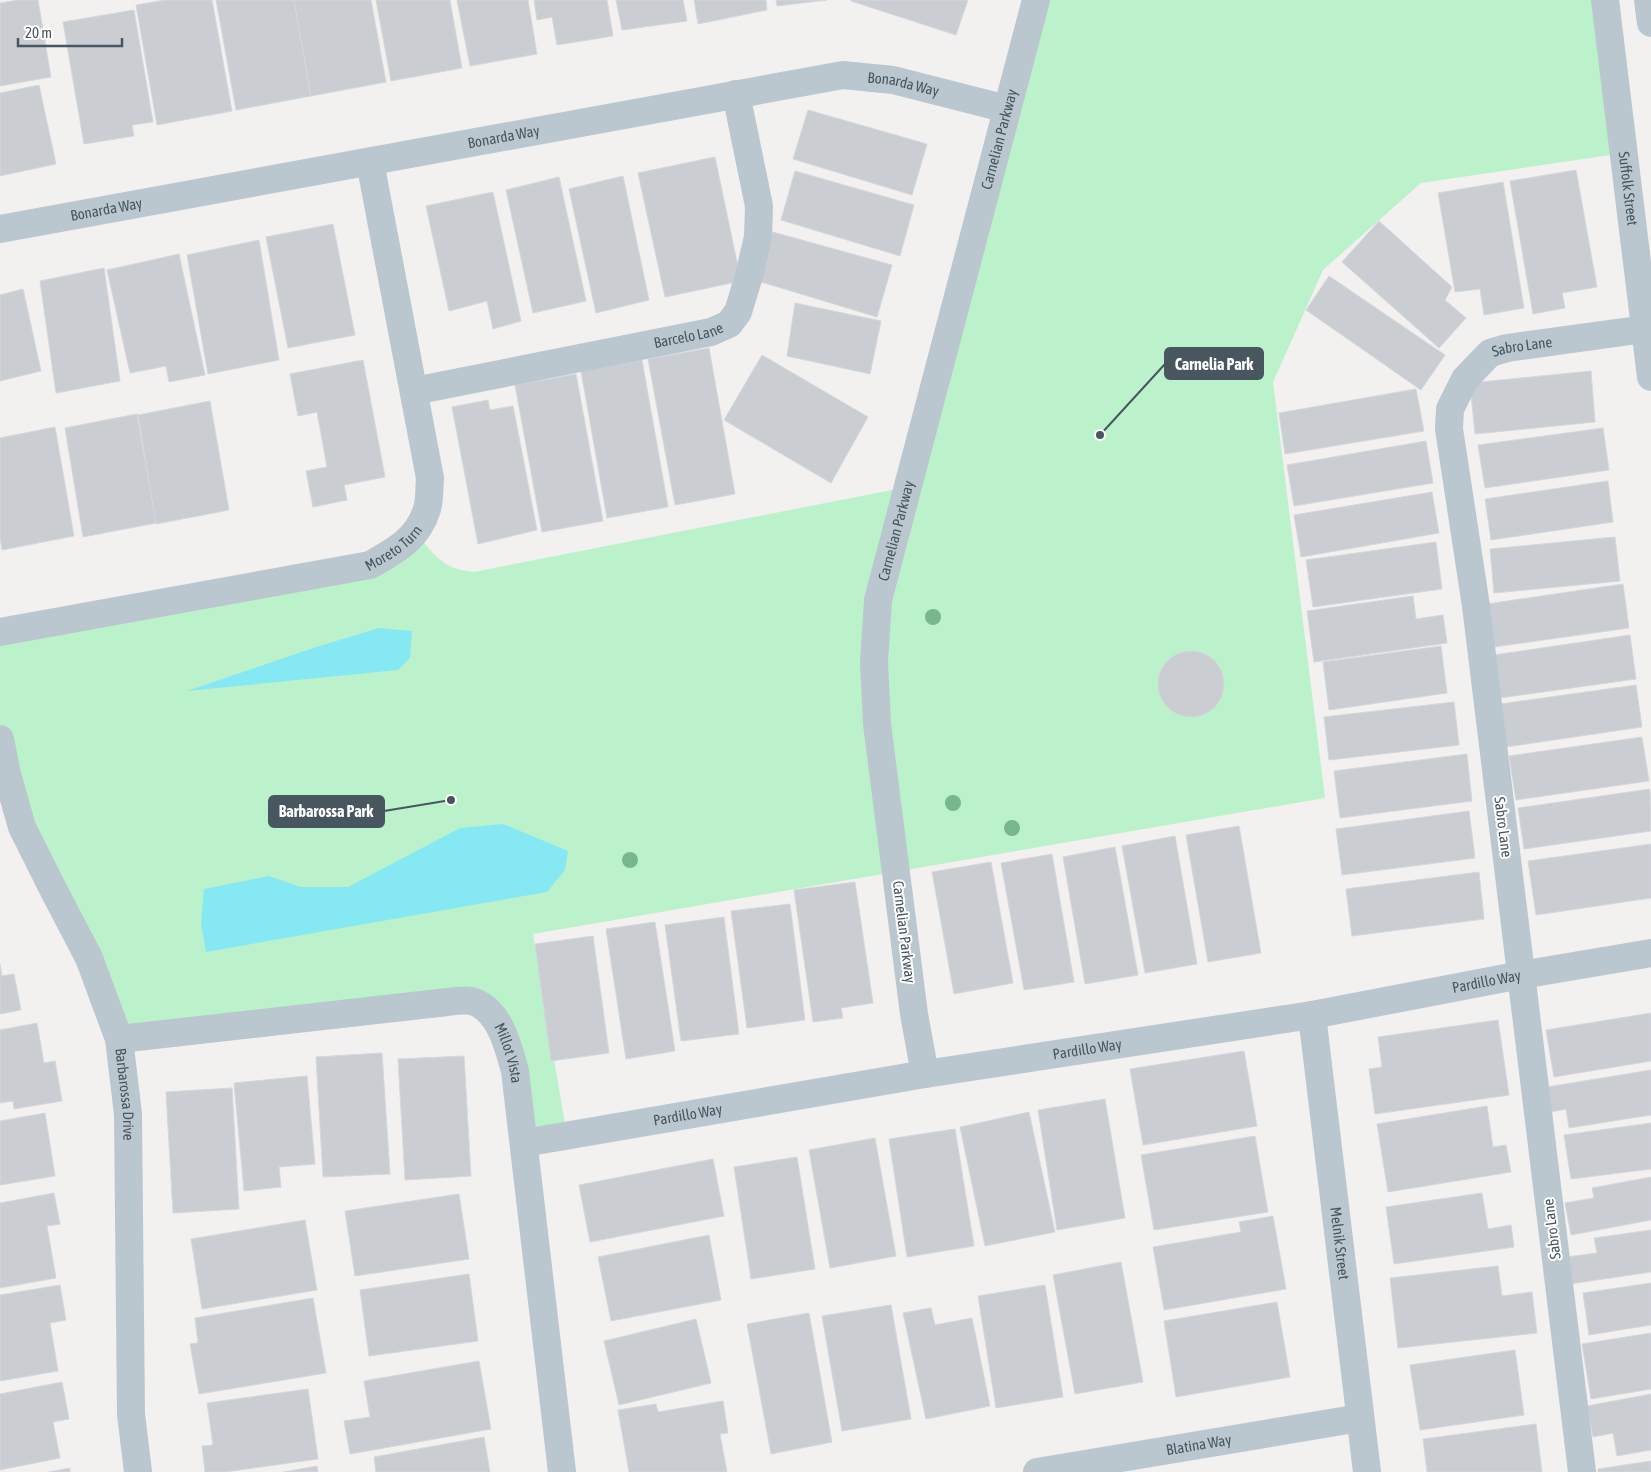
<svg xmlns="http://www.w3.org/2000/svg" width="1651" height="1472" viewBox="0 0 1651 1472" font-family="'Asap Condensed',sans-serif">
<rect width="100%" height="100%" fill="#f3f0f0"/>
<path fill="#bcf2cb" d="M1036 0H1605L1624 153 1421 183 1323 270 1273 382 1325 798 533 934 567 1136 524 1143 487 1010 119 1039 0 739V632L370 565 416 533C436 556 442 569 474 572L907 487Z"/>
<g fill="#86e8f2">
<polygon points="379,628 412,631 410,658 398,670 187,691 313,648"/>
<polygon points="503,824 568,851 565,870 547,892 206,952 201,924 204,889 269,876 301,887 348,887 460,828"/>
</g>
<g fill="#caced3" stroke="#d4d7dc">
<polygon points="18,0 38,0 51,77 0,86 0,3"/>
<polygon points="165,0 212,0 232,111 157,125 136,5"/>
<polygon points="216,0 294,0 311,96 236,110"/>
<polygon points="294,0 371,0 386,82 311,96"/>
<polygon points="376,0 450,0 462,68 391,81"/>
<polygon points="457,0 528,0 537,54 470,66"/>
<polygon points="534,0 607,0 613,36 557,45 552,17 537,20"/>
<polygon points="616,0 683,0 687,21 622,30"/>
<polygon points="694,0 766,0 767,10 698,24"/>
<polygon points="776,0 827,0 777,6"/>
<polygon points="851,0 968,0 956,35 851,1"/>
<polygon points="134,10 153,122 132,125 134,136 84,144 63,22"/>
<polygon points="39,85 56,164 0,176 0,93"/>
<polygon points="808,110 927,144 912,195 793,159"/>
<polygon points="715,157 741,281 665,297 638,173"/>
<polygon points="1576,170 1597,287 1562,293 1565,308 1533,314 1510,181"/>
<polygon points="795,171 914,205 900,256 781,220"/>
<polygon points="623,176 649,300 596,313 569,189"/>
<polygon points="559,177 586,301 533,313 506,190"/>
<polygon points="1503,182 1524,308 1484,315 1480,289 1455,292 1438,193"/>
<polygon points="493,192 521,321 493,329 487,301 449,311 426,206"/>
<polygon points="1379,221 1452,287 1445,300 1466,318 1439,348 1342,262"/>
<polygon points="333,224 355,335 288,348 266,237"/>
<polygon points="773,232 892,265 877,317 758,281"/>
<polygon points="259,240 279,360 208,374 187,255"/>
<polygon points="179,254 205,375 169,382 166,366 130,373 107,270"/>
<polygon points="104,268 120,381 56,393 40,281"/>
<polygon points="1329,276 1445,355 1421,390 1306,310"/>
<polygon points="23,289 41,371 0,381 0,295"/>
<polygon points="795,303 881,321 870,374 787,356"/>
<polygon points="709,348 735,494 675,505 648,359"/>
<polygon points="762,355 868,417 831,483 724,420"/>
<polygon points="363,360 385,477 344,485 347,500 313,507 306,471 327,467 317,412 298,416 290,374"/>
<polygon points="642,360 668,507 607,518 581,371"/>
<polygon points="1591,371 1595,422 1475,434 1470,383"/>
<polygon points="576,374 603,521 542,532 515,385"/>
<polygon points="1416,389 1424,431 1285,454 1279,413"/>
<polygon points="488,400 490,410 513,406 537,530 478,544 452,407"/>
<polygon points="210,401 229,510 156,524 138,415"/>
<polygon points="137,414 156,523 83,537 65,428"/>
<polygon points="55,427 74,536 2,550 0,538 0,438"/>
<polygon points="1603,428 1609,470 1485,488 1478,445"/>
<polygon points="1426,441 1433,483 1294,506 1287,465"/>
<polygon points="1608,481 1613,522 1491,540 1485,499"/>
<polygon points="1432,492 1439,533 1301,557 1294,515"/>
<polygon points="1615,537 1620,581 1494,593 1490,549"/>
<polygon points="1436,542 1442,589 1313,607 1306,560"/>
<polygon points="1623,584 1629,628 1494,647 1487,604"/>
<polygon points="1413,596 1416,619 1443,615 1447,643 1314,662 1307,611"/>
<polygon points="1630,635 1636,679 1500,698 1494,655"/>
<polygon points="1441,646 1447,693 1329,710 1323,662"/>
<circle cx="1191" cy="684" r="33"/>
<polygon points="1636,685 1642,727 1506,747 1500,704"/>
<polygon points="1454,702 1459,745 1329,760 1324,717"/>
<polygon points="1642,737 1649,781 1516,800 1509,756"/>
<polygon points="1467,754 1472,801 1340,818 1334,771"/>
<polygon points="1650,789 1651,831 1524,849 1518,808"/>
<polygon points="1469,811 1475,858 1342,875 1336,829"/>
<polygon points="1239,826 1261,953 1208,962 1186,835"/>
<polygon points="1175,836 1197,964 1145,973 1122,846"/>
<polygon points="1651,844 1651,898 1536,915 1528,861"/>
<polygon points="1115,847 1138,975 1085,984 1063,857"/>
<polygon points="1052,854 1074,982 1024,990 1001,863"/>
<polygon points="991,862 1013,983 954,994 932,872"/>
<polygon points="1479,872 1484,919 1352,936 1346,889"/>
<polygon points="855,882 873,1003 841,1008 843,1018 813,1022 794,890"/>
<polygon points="790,904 805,1020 747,1028 731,911"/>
<polygon points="724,917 739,1034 681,1041 665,925"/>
<polygon points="655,922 675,1051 626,1059 606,929"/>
<polygon points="593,936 609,1053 551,1061 535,944"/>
<polygon points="0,964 2,976 14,974 21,1010 0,1014"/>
<polygon points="1651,1013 1651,1061 1554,1077 1546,1030"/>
<polygon points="1498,1020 1509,1095 1375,1114 1369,1069 1382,1067 1378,1037"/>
<polygon points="37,1023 44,1063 55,1061 62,1101 14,1109 13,1101 0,1103 0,1030"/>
<polygon points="1244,1051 1257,1126 1143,1145 1130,1069"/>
<polygon points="382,1053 390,1174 323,1177 316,1057"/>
<polygon points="464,1056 471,1176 405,1180 398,1059"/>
<polygon points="1651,1070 1651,1115 1569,1128 1566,1109 1551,1112 1547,1087"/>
<polygon points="307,1076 315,1164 279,1167 281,1187 244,1191 234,1083"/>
<polygon points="232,1088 239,1209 173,1213 166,1092"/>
<polygon points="1105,1099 1125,1218 1057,1230 1038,1110"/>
<polygon points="1487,1106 1493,1147 1506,1145 1511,1172 1388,1192 1377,1124"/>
<polygon points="1029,1112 1055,1232 985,1246 960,1127"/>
<polygon points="45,1113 55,1176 0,1185 0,1121"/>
<polygon points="1651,1123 1651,1169 1571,1179 1564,1135"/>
<polygon points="955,1129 974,1246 907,1257 889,1139"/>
<polygon points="1255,1136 1268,1212 1154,1230 1141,1155"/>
<polygon points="875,1138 896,1256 830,1268 809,1150"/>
<polygon points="797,1157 815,1269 751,1279 734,1167"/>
<polygon points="713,1159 724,1216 590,1242 579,1185"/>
<polygon points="1651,1177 1651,1220 1571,1235 1565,1203 1594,1198 1592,1188"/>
<polygon points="54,1193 60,1224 47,1226 56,1278 0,1288 0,1203"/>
<polygon points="1482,1193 1488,1229 1511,1225 1514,1247 1394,1264 1386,1207"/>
<polygon points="459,1194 469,1259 355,1276 345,1211"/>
<polygon points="1273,1216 1286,1289 1164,1310 1153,1247 1241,1232 1239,1222"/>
<polygon points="305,1220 317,1290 202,1309 191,1239"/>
<polygon points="1651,1230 1651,1272 1570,1284 1566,1257 1597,1253 1594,1238"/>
<polygon points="709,1235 721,1300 611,1321 598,1257"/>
<polygon points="1121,1262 1143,1382 1075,1394 1053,1275"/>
<polygon points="1498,1266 1502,1296 1532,1292 1537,1333 1398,1348 1390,1278"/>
<polygon points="469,1274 478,1341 369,1356 360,1290"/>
<polygon points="1651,1283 1651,1325 1589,1335 1583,1293"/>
<polygon points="60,1285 66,1320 50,1323 58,1371 0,1381 0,1295"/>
<polygon points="1045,1285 1063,1397 996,1408 978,1296"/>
<polygon points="313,1298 326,1373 199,1394 190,1344 198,1343 195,1318"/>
<polygon points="1277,1302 1290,1377 1176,1397 1164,1321"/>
<polygon points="891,1305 911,1419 842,1431 822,1316"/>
<polygon points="931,1308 935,1325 972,1318 990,1406 926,1419 903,1313"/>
<polygon points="809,1313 832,1442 771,1454 747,1324"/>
<polygon points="696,1319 711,1383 619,1405 604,1341"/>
<polygon points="1651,1333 1651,1389 1591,1399 1582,1344"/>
<polygon points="1515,1350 1524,1415 1420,1430 1410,1365"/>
<polygon points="479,1361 491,1429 350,1454 344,1421 370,1417 364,1381"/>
<polygon points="62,1382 69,1419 53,1422 60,1458 0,1470 0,1394"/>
<polygon points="308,1389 318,1459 225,1472 205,1472 202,1446 213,1445 207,1403"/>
<polygon points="1651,1394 1651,1450 1617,1456 1613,1433 1593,1437 1587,1406"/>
<polygon points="723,1401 728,1433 720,1434 727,1472 629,1472 618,1410 656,1404 658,1412"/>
<polygon points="1536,1424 1542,1472 1427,1472 1423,1439"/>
<polygon points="484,1437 490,1472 376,1472 374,1457"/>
<polygon points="1651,1461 1651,1472 1598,1472 1598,1469"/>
<polygon points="317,1466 318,1472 284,1472"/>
<polygon points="70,1468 70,1472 49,1472"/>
</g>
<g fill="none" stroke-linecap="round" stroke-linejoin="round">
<g stroke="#bbc7ce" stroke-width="28">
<path id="s1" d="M1605 0 1651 377"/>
<polyline points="1648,0 1651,23"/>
<path id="s2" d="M0 229 843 75 893 80 1007 109"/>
<path id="s3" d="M414 391 711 332 729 324 738 312 749 276 758 237 759 206 736 94"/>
<path id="s4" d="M0 632 370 565C395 551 418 539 427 509 430 500 429 488 430 478L370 162"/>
<path id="s5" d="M0 739 7 774 22 827 53 889 89 958 119 1039 128 1114 131 1414 138 1472"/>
<path id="s6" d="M1312 1015 1367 1472"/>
<path id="s7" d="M119 1039 448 1002C455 1001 465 1000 472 1001 500 1010 508 1046 515 1071L562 1472"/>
<path id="s8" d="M925 1074 914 1014 877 724 874 662 878 600 1036 0"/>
<path id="s9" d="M524 1143 925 1074 1312 1015 1521 975 1651 953"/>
<path id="s10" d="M1037 1472 1360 1418"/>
<path id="s11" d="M1582 1472 1476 606 1449 429 1450 409 1465 379 1490 353 1507 348 1645 329"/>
</g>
</g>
<g fill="#77b68e">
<circle cx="933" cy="617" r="8"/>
<circle cx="953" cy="803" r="8"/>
<circle cx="1012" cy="828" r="8"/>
<circle cx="630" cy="860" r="8"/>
</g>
<g text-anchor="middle" stroke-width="4" stroke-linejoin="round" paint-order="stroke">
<g font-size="15" fill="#47565f" stroke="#fff">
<text dy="5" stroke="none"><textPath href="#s2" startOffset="918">Bonarda Way</textPath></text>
<text dy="5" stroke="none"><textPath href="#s2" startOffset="512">Bonarda Way</textPath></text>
<text dy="5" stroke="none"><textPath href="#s8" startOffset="954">Carnelian Parkway</textPath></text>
<text dy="5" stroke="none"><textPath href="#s1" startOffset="190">Suffolk Street</textPath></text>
<text dy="5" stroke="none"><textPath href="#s2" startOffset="108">Bonarda Way</textPath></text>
<text dy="5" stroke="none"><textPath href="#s3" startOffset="280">Barcelo Lane</textPath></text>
<text dy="5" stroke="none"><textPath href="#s11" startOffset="1174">Sabro Lane</textPath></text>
<text dy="5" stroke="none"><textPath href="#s8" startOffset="549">Carnelian Parkway</textPath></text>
<text dy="5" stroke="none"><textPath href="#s4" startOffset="405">Moreto Turn</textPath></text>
<text transform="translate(1503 827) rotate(83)" y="5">Sabro Lane</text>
<text transform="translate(904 932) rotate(83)" y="5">Carnelian Parkway</text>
<text dy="5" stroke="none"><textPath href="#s9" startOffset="976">Pardillo Way</textPath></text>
<text dy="5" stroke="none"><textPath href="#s9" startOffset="571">Pardillo Way</textPath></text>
<text dy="5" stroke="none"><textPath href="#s7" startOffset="422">Millot Vista</textPath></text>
<text dy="5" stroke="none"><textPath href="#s5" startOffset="380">Barbarossa Drive</textPath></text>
<text dy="5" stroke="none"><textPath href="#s9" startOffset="166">Pardillo Way</textPath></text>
<text transform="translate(1552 1229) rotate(-97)" y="5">Sabro Lane</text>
<text dy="5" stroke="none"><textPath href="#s6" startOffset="230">Melnik Street</textPath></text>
<text dy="5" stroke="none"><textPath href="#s10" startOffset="164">Blatina Way</textPath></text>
</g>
</g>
<path fill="none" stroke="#47565f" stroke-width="2" d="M1100 435L1165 364M451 800L384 811"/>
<g fill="#47565f" stroke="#fff" stroke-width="2">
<circle cx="1100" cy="435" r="5"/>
<circle cx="451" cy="800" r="5"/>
</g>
<g fill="#47565f" stroke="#47565f" stroke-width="2">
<rect x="1165" y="348" width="98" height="31" rx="5"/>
<rect x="269" y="796" width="115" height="31" rx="5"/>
</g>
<g font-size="16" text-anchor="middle" font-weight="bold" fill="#fff">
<text x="1214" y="370">Carnelia Park</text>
<text x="326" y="817">Barbarossa Park</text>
</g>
<path d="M18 38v8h104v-8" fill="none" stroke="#47565f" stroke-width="2.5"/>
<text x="25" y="38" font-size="15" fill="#47565f" stroke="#ffffff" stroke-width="4" paint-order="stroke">20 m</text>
</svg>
